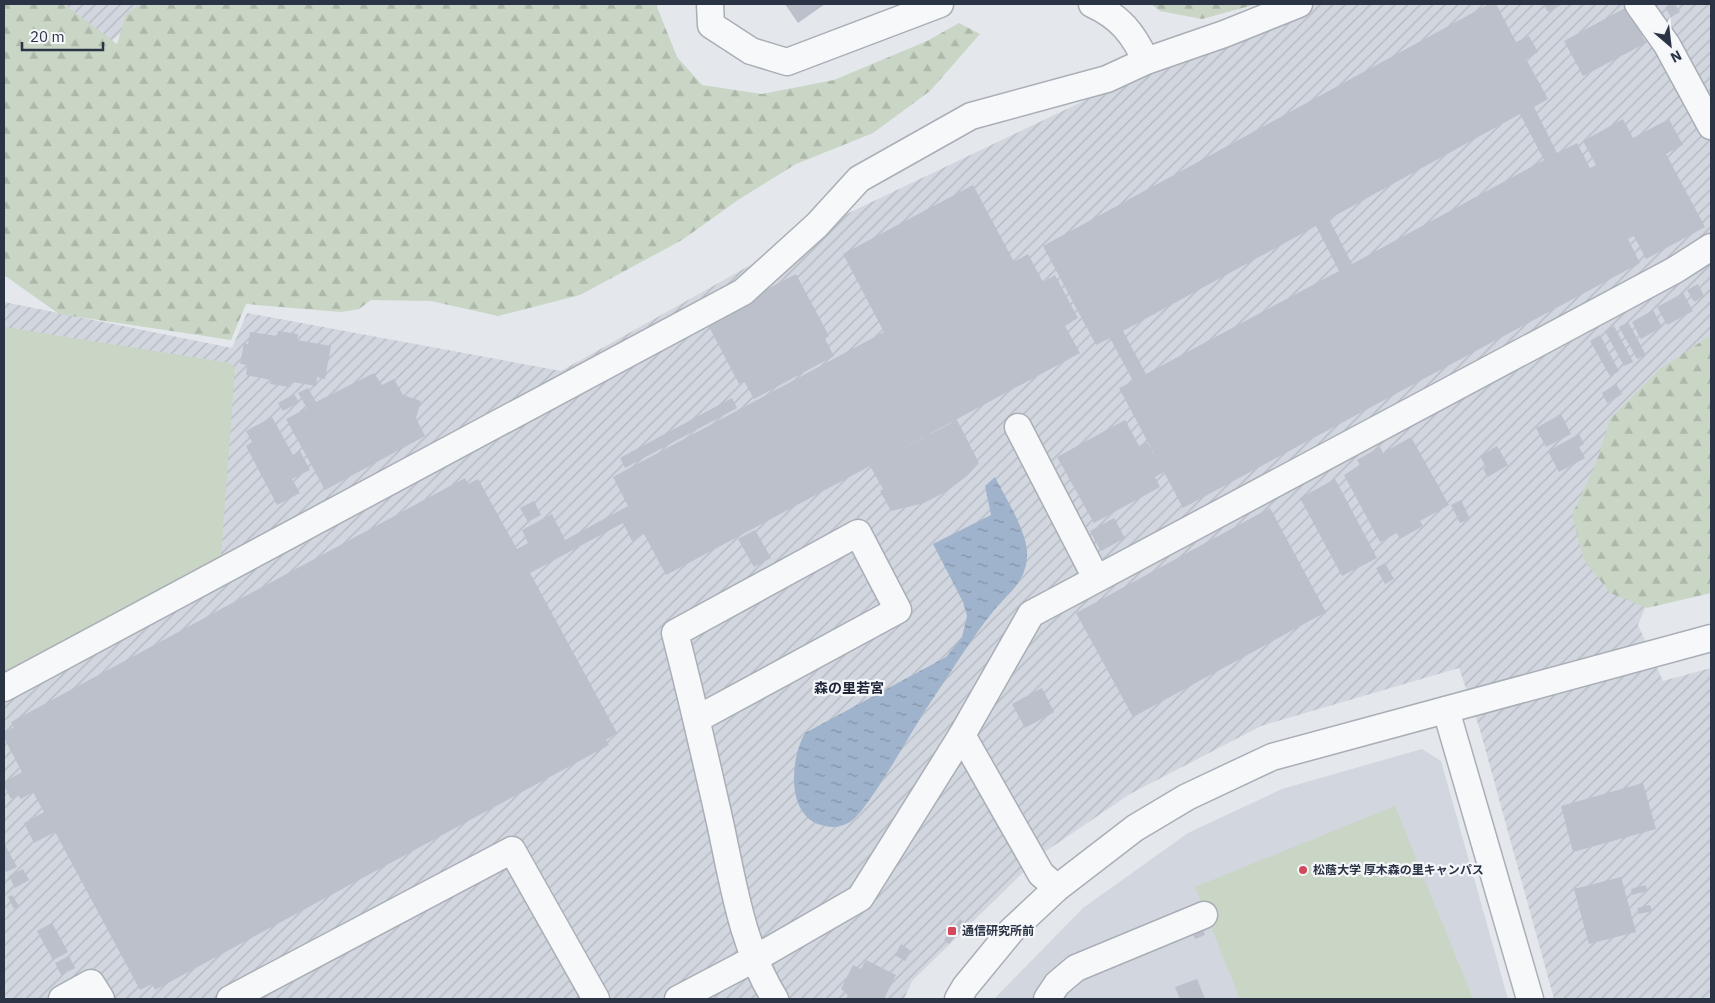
<svg xmlns="http://www.w3.org/2000/svg" width="1715" height="1003" viewBox="0 0 1715 1003" font-family="'IBM Plex Sans','Noto Sans JP',sans-serif">
<defs>
<pattern id="industrial-furrows" width="10" height="10" patternUnits="userSpaceOnUse" patternTransform="scale(1.25)"><rect width="10" height="10" fill="#d2d6de"/><path d="M-1 1l2-2M0 10L10 0M9 11l2-2" fill="none" stroke="#b4b8c0"/></pattern>
<pattern id="forest-firs" width="22" height="20" patternUnits="userSpaceOnUse" patternTransform="scale(1.25)"><rect width="22" height="20" fill="#c9d6c5"/><path d="M5 1l3.5 6h-7zM16 11l3.5 6h-7z" fill="#adb8ab"/></pattern>
<pattern id="water-ripples" width="26" height="14" patternUnits="userSpaceOnUse" patternTransform="scale(1.25)"><rect width="26" height="14" fill="#9fb4cc"/><path d="M2 4q2-2 4 0t4 0M15 11q2-2 4 0t4 0" fill="none" stroke="#8293a7"/></pattern>
</defs>
<rect width="100%" height="100%" fill="#e4e7ec"/>
<polygon fill="#d2d6de" points="1422,749 1441,761 1508,999 994,999 1083,908 1188,833 1282,789"/>
<g fill="url(#industrial-furrows)">
<polygon points="9,4 152,4 98,54"/>
<polygon points="1270,4 1711,4 1711,445 1638,625 1663,681 1711,668 1711,999 1554,999 1480,730 1459,668 1261,726 1130,794 1043,853 912,981 904,999 4,999 4,302 232,348 247,313 561,371 813,230 1224,34"/>
</g>
<g fill="#c9d6c5">
<polygon points="4,327 230,363 235,368 221,558 4,673"/>
<polygon points="1395,806 1473,999 1240,999 1195,887"/>
</g>
<g fill="url(#forest-firs)">
<polygon points="4,4 64,4 117,44 126,14 141,4 658,4 657,7 677,57 702,85 762,94 834,80 927,41 959,23 980,34 930,91 873,133 796,164 738,200 682,240 580,295 498,316 431,301 371,300 359,309 341,312 246,304 231,340 59,314 4,275"/>
<polygon points="1151,4 1257,4 1202,19 1160,11"/>
<polygon points="1711,335 1711,593 1647,608 1610,593 1584,560 1572,515 1595,466 1610,419 1660,369"/>
</g>
<path fill="url(#water-ripples)" d="M995 477C1005 497 1029 534 1027 557 1025 584 1007 594 992 613 970 640 952 671 932 700 916 723 867 813 850 822 841 827 834 828 825 826 785 819 790 759 805 733L946 657 962 637 967 616 963 602 933 544 991 515 985 486Z"/>
<g fill="#bbc0ca" fill-rule="evenodd">
<polygon points="785,4 825,4 798,23"/>
<path d="M1489 4H1496L1516 42 1529 36 1538 52 1526 59 1548 99 1534 107 1557 153 1577 143 1590 168 1596 165 1583 141 1623 119 1633 138 1669 119 1683 145 1666 154 1705 227 1646 259 1634 236 1628 239 1640 263 1183 508 1164 472 1155 477 1160 487 1094 523 1057 457 1125 420 1139 446 1147 442 1159 463 1119 388 1133 381 1110 338 1096 345 1043 246ZM1520 114 1544 160 1352 264 1329 219ZM1316 226 1339 271 1146 374 1123 331Z"/>
<polygon points="1543,4 1563,4 1548,12"/>
<polygon points="1672,4 1675,4 1680,12 1671,17 1665,7"/>
<polygon points="1627,7 1646,43 1583,76 1564,41"/>
<polygon points="973,185 1014,262 1028,254 1043,282 1055,275 1078,318 1065,326 1080,353 894,453 957,420 979,463 967,476 947,491 924,503 891,511 880,491 883,489 870,466 666,575 644,534 632,541 623,523 530,573 617,733 606,740 609,745 155,990 152,984 140,990 55,832 34,843 24,823 44,812 33,792 21,799 18,795 11,799 4,786 4,782 22,772 4,738 4,733 14,727 11,722 465,478 468,484 478,479 517,549 528,543 522,530 552,514 565,540 628,506 613,477 884,332 843,254"/>
<polygon points="796,274 829,336 825,339 834,356 754,399 744,381 739,384 706,321"/>
<polygon points="1698,284 1704,296 1694,302 1687,290"/>
<polygon points="1683,293 1693,311 1667,325 1657,307"/>
<polygon points="1653,310 1662,327 1641,339 1632,322"/>
<polygon points="1628,322 1646,355 1637,359 1619,327"/>
<polygon points="1614,326 1633,362 1624,366 1605,331"/>
<polygon points="278,331 298,334 297,340 331,346 325,379 317,377 316,386 292,382 290,387 270,384 271,380 246,375 247,365 240,364 244,343 248,344 250,332 277,336"/>
<polygon points="1600,335 1619,371 1610,376 1590,341"/>
<polygon points="374,373 382,385 394,379 403,395 421,401 416,418 425,436 325,490 286,419 307,408 298,393 308,388 316,402"/>
<polygon points="1616,384 1622,394 1607,403 1602,393"/>
<polygon points="294,394 299,402 283,411 278,403"/>
<polygon points="732,398 737,408 625,468 620,458"/>
<polygon points="1561,414 1571,434 1546,447 1536,428"/>
<polygon points="272,417 293,455 300,451 310,470 292,479 300,493 277,505 246,446 252,442 246,431"/>
<polygon points="1579,434 1584,444 1579,447 1585,458 1559,472 1548,451"/>
<polygon points="1411,437 1449,505 1420,521 1423,526 1400,539 1397,533 1380,542 1344,475 1360,465 1357,460 1380,447 1383,453"/>
<polygon points="1497,446 1508,465 1488,477 1483,469 1486,467 1480,456"/>
<polygon points="1335,479 1377,558 1342,576 1300,498"/>
<polygon points="1461,500 1470,519 1460,523 1451,505"/>
<polygon points="534,501 541,515 528,522 520,508"/>
<polygon points="1270,508 1326,612 1133,717 1076,613"/>
<polygon points="1114,518 1125,538 1101,551 1090,531"/>
<polygon points="755,530 771,558 754,567 738,539"/>
<polygon points="1385,563 1394,579 1385,584 1376,568"/>
<polygon points="1042,688 1054,712 1025,728 1012,704"/>
<polygon points="1643,783 1656,829 1573,852 1561,806"/>
<polygon points="4,843 17,867 6,872 4,868"/>
<polygon points="23,869 29,880 15,888 9,876"/>
<polygon points="1621,877 1636,932 1589,944 1574,889"/>
<polygon points="1646,885 1647,891 1632,895 1631,889"/>
<polygon points="12,895 19,906 14,909 8,897"/>
<polygon points="1650,905 1652,911 1639,914 1637,908"/>
<polygon points="960,919 966,924 949,944 944,940"/>
<polygon points="1199,920 1205,935 1195,939 1189,924"/>
<polygon points="52,923 68,952 53,960 37,931"/>
<polygon points="901,944 911,951 905,961 895,955"/>
<polygon points="69,956 75,968 61,975 55,963"/>
<polygon points="866,960 896,975 884,999 846,999 848,995 841,989 853,965 861,969"/>
<polygon points="1197,979 1205,999 1180,999 1175,987"/>
</g>
<g fill="none" stroke-linecap="round" stroke-linejoin="round">
<g stroke="#a9aeb7" stroke-width="29">
<g id="minor">
<polyline points="710,4 711,25 751,51 787,62 940,4"/>
<path d="M1092 4C1120 17 1133 33 1146 61"/>
<polyline points="1638,4 1667,45 1711,126"/>
<polyline points="1018,427 1096,578"/>
<polyline points="4,688 743,292 817,225 859,179 971,116 1107,79 1146,61 1224,34 1299,4"/>
<polyline points="1446,710 1530,999"/>
<path d="M697 719 898 610 858 533 675 633C691 695 705 756 719 818 733 881 741 944 775 999"/>
<polyline points="962,735 1041,874 1057,888"/>
<polyline points="62,999 91,983 101,999"/>
<polyline points="230,999 512,850 596,999"/>
<polyline points="678,999 754,959 860,898 962,735 1031,614 1675,270 1711,247"/>
<polyline points="958,999 965,987 1011,931 1057,888 1135,828 1187,797 1272,757 1711,638"/>
<polyline points="1047,999 1057,984 1076,968 1204,915"/>
</g>
</g>
<use href="#minor" stroke="#f7f8fa" stroke-width="26"/>
</g>
<g fill="#d1495b" stroke="#f4f6f9" stroke-width="2">
<circle cx="1303" cy="870" r="5"/>
<rect x="947" y="926" width="10" height="10" rx="2.5"/>
</g>
<g text-anchor="middle" stroke-width="4.5" stroke-linejoin="round" paint-order="stroke">
<g font-size="12" font-weight="bold" fill="#2b3445" stroke="#f4f6f9" text-anchor="start">
<text x="1313" y="874">松蔭大学 厚木森の里キャンパス</text>
<text x="962" y="935">通信研究所前</text>
</g>
<g font-size="14" font-weight="bold" fill="#1d2536" stroke="#f4f6f9">
<text x="849" y="693">森の里若宮</text>
</g>
</g>
<rect width="1715" height="1003" fill="none" stroke="#2b3445" stroke-width="10"/>
<g transform="translate(1670 45) rotate(152)" stroke="#f4f6f9" stroke-width="4" paint-order="stroke">
<path d="M0-4L9 19L0 12L-9 19Z" fill="#2b3445"/>
<text y="-8" font-size="14" font-weight="bold" text-anchor="middle" fill="#2b3445">N</text>
</g>
<path d="M22 42v8h81v-8" fill="none" stroke="#2b3445" stroke-width="2.5"/>
<text x="30" y="42" font-size="15" fill="#2b3445" stroke="#f4f6f9" stroke-width="4" paint-order="stroke">20 m</text>
</svg>
